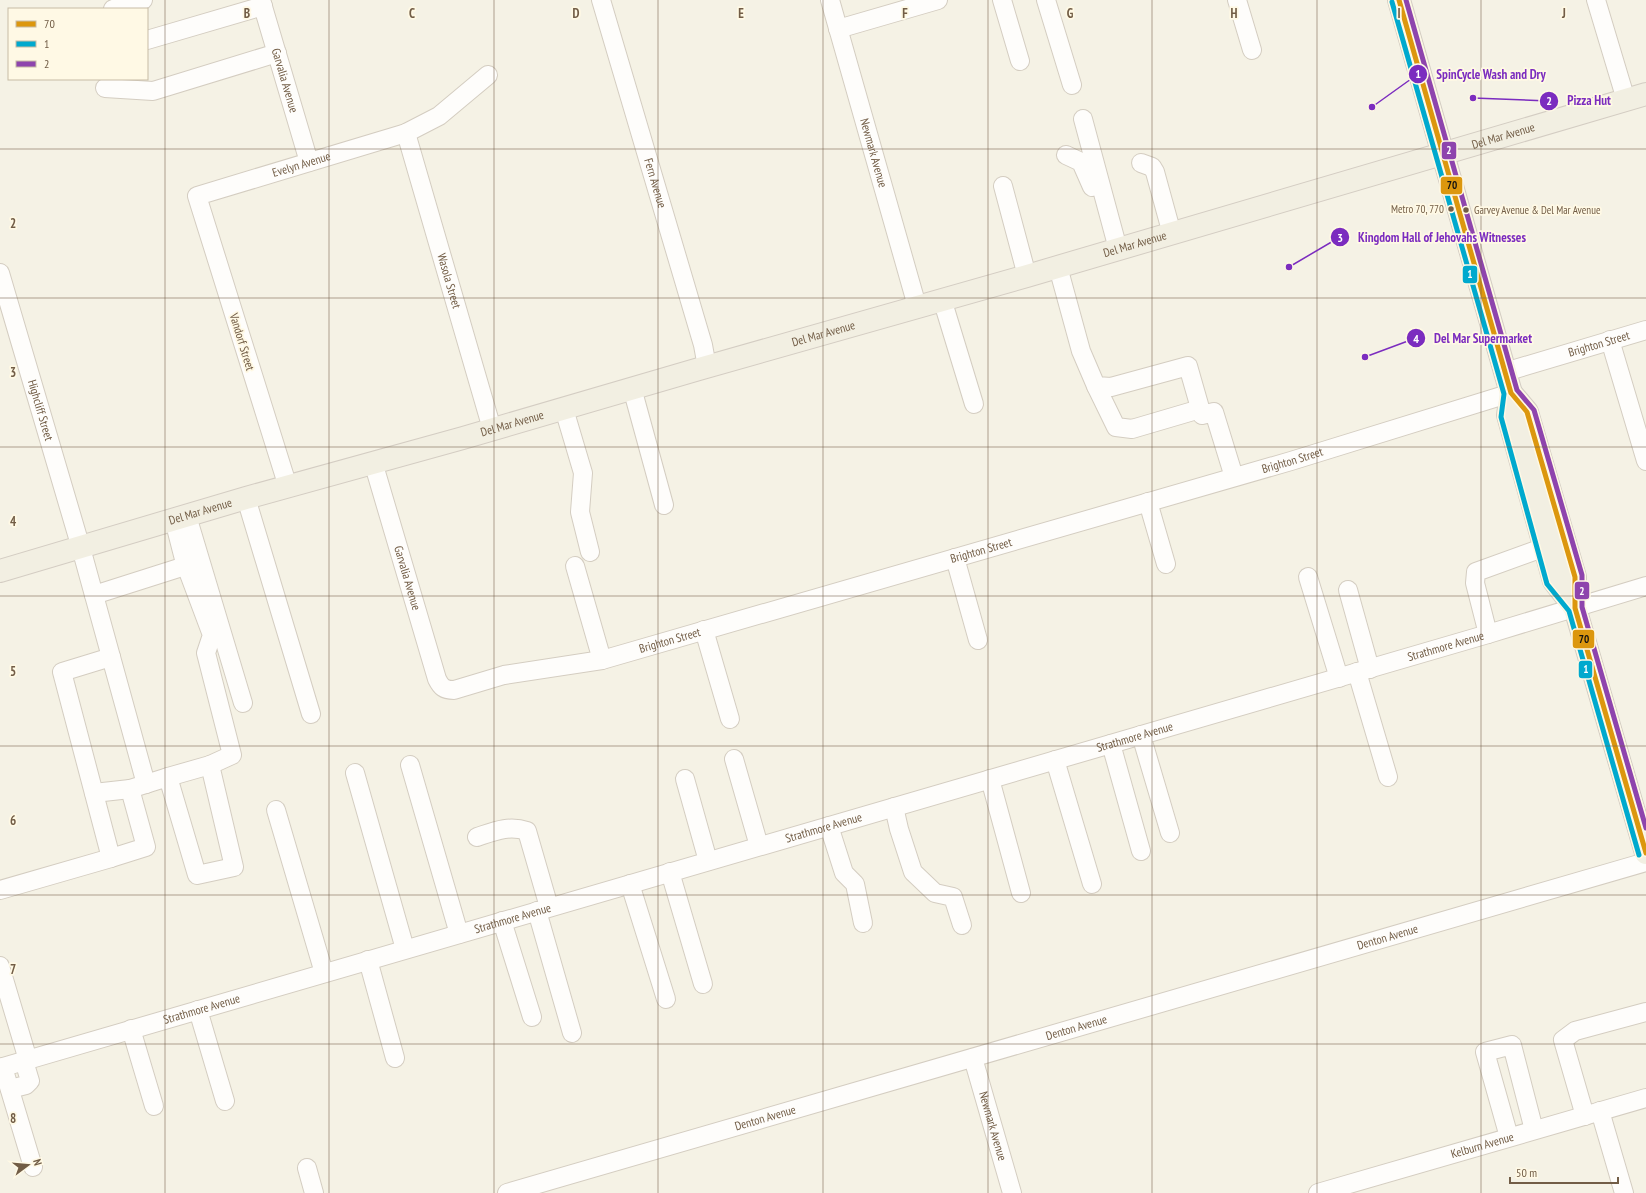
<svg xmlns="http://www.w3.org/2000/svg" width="1646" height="1193" viewBox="0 0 1646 1193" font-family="'PT Sans Narrow',sans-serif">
<rect width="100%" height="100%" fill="#f5f2e5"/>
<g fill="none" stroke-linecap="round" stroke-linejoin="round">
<g stroke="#d4cdc1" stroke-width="20">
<g id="minor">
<path id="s1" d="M261 0 309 162"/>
<path id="s2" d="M601 0 703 345 707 367"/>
<path id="s3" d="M830 0 917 306"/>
<polyline points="1002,0 1020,61"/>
<polyline points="1046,0 1072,85"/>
<polyline points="1237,0 1252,50"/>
<polyline points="1596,0 1626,100"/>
<polyline points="113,9 143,0"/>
<polyline points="838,29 938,0"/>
<polyline points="147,40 263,6"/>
<polyline points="105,88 153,91 277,53"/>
<polyline points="1083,119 1118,249"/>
<path id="s4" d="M406 133 492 429"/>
<polyline points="1066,155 1081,162 1092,187"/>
<polyline points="1141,163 1152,167 1155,172 1172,234"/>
<polyline points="1003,186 1027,276"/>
<polyline points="1058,267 1081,351 1096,386 1111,387 1188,366 1202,415 1214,412 1234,477"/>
<path id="s5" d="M0 273 81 548 146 784"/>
<polyline points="942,299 974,404"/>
<polyline points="1610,340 1646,461"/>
<path id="s6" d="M1505 372 1646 330"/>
<polyline points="1096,386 1116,427 1132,429 1200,409"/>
<polyline points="632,388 664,505"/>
<polyline points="564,409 583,473 580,512 590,552"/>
<path id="s7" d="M373 462 437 679C441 687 444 690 454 690L504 675 602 660 1291 461 1511 393"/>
<path id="s8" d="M288 487 197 196 406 133 439 116 488 75"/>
<polyline points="246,498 311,714"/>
<polyline points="1148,502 1166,564"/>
<polyline points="187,516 243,703"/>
<polyline points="955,558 978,640"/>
<polyline points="575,566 602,660"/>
<polyline points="1308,577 1339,678"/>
<polyline points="1348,590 1370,669"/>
<polyline points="94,595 182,567 185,563 174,520"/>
<polyline points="704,630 730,719"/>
<polyline points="1488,634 1475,583 1476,572 1545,547"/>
<polyline points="111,657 62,672 111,858 146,847 130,789 168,777 197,875 234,867 210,765 232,755 206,653 212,635 185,563"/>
<polyline points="1357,672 1388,777"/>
<polyline points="1141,735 1170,833"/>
<polyline points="1111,744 1141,851"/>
<polyline points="734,759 759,846"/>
<polyline points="1055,760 1092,884"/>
<polyline points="410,765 459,934"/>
<polyline points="355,773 405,949"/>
<polyline points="168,777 210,765"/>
<polyline points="685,779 708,861"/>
<polyline points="990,779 1021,893"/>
<polyline points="94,793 130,789"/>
<polyline points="894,807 899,829 913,872 935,893 953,897 962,925"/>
<polyline points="276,810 324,973"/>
<polyline points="829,826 844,873 855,884 863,923"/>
<path d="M477 837C495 831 509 825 527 831L549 907"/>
<polyline points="670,872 703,984"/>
<polyline points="630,884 666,999"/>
<polyline points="0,890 111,858"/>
<polyline points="537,911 572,1033"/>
<polyline points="502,921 532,1017"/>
<polyline points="368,960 395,1058"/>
<polyline points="0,966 28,1060"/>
<polyline points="198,1010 225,1101"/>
<polyline points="131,1029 154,1106"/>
<path id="s9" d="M973 1058 1012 1193"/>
<polyline points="3,1067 33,1167"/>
<path id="s10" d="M0 1068 1488 634 1646 586"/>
<polyline points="10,1089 26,1085 30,1081 24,1061"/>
<polyline points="1600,1111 1624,1193"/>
<polyline points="1585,1116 1563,1040 1575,1031 1646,1012"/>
<polyline points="1509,1137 1485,1052 1512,1045 1534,1130"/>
<polyline points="307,1168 314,1193"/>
<path id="s11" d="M507 1193 1646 862"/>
<path id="s12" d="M1318 1193 1646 1098"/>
</g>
</g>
<g stroke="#d4cdc3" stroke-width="24">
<g id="major">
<polyline points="1399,0 1511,393 1527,412 1575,577 1575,608 1646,853"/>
<polyline points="1511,393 1508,415 1554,581 1575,608"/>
<path id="s13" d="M0 571 246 498 463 438 699 369 1027 276 1646 94"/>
</g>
</g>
<use href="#minor" stroke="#fefdfb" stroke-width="18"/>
<use href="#major" stroke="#f2efe2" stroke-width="22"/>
<g stroke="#fff9e5" stroke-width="8">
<polyline id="bus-1" points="1399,0 1511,393 1527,412 1575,577 1575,608 1646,853"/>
</g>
<g stroke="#fff9e5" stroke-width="8">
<polyline id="bus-2" points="1392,2 1504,394 1501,417 1547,584 1569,611 1639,855"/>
</g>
<g stroke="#fff9e5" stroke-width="8">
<polyline id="bus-3" points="1406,0 1517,390 1534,410 1582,575 1582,607 1646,828"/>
</g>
<use href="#bus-1" stroke="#dc970e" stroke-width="5"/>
<use href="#bus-2" stroke="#00a9ce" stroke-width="5"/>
<use href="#bus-3" stroke="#8e44ad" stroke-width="5"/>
</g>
<path fill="none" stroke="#725d46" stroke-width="1" stroke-opacity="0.55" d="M165 0V1193M329 0V1193M494 0V1193M658 0V1193M823 0V1193M988 0V1193M1152 0V1193M1317 0V1193M1481 0V1193M0 149H1646M0 298H1646M0 447H1646M0 596H1646M0 746H1646M0 895H1646M0 1044H1646"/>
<g fill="#725d46" stroke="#fff9e5" stroke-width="1.5">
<circle cx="1451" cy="209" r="3.5"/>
<circle cx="1466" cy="210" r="3.5"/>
</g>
<g text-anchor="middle" stroke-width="3.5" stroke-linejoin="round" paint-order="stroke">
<g font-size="11" fill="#725d46" stroke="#fff9e5" text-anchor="end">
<text x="1444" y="213">Metro 70, 770</text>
<text x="1474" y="214" text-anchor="start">Garvey Avenue &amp; Del Mar Avenue</text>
</g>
<g font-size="12" fill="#725d46" stroke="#fff9e5">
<text dy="4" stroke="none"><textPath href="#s1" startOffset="84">Garvalia Avenue</textPath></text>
<text dy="4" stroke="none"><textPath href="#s13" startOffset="1565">Del Mar Avenue</textPath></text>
<text dy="4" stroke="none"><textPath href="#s3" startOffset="159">Newmark Avenue</textPath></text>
<text dy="4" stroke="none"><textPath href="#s8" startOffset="414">Evelyn Avenue</textPath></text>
<text dy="4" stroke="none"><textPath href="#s2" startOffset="191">Fern Avenue</textPath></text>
<text dy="4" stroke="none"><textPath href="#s13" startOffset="1181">Del Mar Avenue</textPath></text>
<text dy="4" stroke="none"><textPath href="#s4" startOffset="154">Wasola Street</textPath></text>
<text dy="4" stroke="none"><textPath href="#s13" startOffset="857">Del Mar Avenue</textPath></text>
<text transform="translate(242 342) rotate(73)" y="4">Vandorf Street</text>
<text dy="4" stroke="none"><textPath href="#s6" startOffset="98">Brighton Street</textPath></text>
<text dy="4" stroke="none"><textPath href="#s5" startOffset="143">Highcliff Street</textPath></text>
<text dy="4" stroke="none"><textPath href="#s13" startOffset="533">Del Mar Avenue</textPath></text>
<text dy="4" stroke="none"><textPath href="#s7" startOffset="1118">Brighton Street</textPath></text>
<text dy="4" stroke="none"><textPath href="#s13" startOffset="209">Del Mar Avenue</textPath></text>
<text dy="4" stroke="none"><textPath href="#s7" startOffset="794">Brighton Street</textPath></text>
<text dy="4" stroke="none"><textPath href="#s7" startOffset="121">Garvalia Avenue</textPath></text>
<text dy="4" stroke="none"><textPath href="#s7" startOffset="470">Brighton Street</textPath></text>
<text dy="4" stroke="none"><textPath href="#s10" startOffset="1506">Strathmore Avenue</textPath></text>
<text dy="4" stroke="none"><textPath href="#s10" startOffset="1182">Strathmore Avenue</textPath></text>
<text dy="4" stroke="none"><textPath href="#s10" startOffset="858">Strathmore Avenue</textPath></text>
<text dy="4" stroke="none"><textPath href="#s10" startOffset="534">Strathmore Avenue</textPath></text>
<text dy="4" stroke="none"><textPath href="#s11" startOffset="917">Denton Avenue</textPath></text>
<text dy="4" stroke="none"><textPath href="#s10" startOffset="210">Strathmore Avenue</textPath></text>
<text dy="4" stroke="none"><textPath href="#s11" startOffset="593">Denton Avenue</textPath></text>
<text dy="4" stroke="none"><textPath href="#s11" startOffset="269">Denton Avenue</textPath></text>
<text dy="4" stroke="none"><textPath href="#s9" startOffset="71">Newmark Avenue</textPath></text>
<text dy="4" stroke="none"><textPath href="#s12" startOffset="171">Kelburn Avenue</textPath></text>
</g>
</g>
<g font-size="13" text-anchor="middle" font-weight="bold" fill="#725d46" stroke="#fff9e5" stroke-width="3.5" stroke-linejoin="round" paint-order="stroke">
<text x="247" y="18">B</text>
<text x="412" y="18">C</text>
<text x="576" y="18">D</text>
<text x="741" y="18">E</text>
<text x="905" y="18">F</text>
<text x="1070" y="18">G</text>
<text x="1234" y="18">H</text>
<text x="1399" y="18">I</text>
<text x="1564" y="18">J</text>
<text x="13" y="228">2</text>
<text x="13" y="377">3</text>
<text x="13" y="526">4</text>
<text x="13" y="676">5</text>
<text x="13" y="825">6</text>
<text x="13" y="974">7</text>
<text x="13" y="1123">8</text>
</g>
<path fill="none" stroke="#7b2cbf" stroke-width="1.5" d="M1372 107L1418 74M1473 98L1549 101M1289 267L1340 237M1365 357L1416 338"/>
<g fill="#7b2cbf" stroke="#fff9e5" stroke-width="1.5">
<circle cx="1372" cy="107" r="4"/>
<circle cx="1473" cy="98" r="4"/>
<circle cx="1289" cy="267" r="4"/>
<circle cx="1365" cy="357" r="4"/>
<circle cx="1418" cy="74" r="10"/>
<circle cx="1549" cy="101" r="10"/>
<circle cx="1340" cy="237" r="10"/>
<circle cx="1416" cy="338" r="10"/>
</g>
<g font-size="12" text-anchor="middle" font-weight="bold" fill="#fff">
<text x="1418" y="78">1</text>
<text x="1549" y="105">2</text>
<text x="1340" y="242">3</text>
<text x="1416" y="343">4</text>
</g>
<g font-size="13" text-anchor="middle" font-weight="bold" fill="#7b2cbf" stroke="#fff9e5" stroke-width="3.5" stroke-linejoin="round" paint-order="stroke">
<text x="1491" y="79">SpinCycle Wash and Dry</text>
<text x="1589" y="105">Pizza Hut</text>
<text x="1442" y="242">Kingdom Hall of Jehovahs Witnesses</text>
<text x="1483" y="343">Del Mar Supermarket</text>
</g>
<g stroke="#fff9e5" stroke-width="1.5">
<rect x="1441" y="141" width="16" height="19" rx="4" fill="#8e44ad"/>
<rect x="1440" y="176" width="23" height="19" rx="4" fill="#dc970e"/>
<rect x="1462" y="265" width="16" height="19" rx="4" fill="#00a9ce"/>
<rect x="1574" y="581" width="16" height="19" rx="4" fill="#8e44ad"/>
<rect x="1572" y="629" width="23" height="20" rx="4" fill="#dc970e"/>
<rect x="1578" y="660" width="15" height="19" rx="4" fill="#00a9ce"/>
</g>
<g font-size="11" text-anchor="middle" font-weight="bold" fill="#fff">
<text x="1449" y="154">2</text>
<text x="1470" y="278">1</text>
<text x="1582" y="595">2</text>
<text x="1586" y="673">1</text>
</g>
<g font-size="11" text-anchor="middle" font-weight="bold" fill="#111">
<text x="1452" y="189">70</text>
<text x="1584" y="643">70</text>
</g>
<rect x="8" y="8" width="140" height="72" fill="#fff9e5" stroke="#c7bba5"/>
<rect x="16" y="21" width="20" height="6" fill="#dc970e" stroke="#c7bba5"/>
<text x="44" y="28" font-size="12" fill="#725d46">70</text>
<rect x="16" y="41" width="20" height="6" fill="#00a9ce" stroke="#c7bba5"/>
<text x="44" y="48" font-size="12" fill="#725d46">1</text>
<rect x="16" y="61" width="20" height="6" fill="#8e44ad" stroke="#c7bba5"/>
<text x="44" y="68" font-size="12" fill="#725d46">2</text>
<g transform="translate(28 1165) rotate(74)" stroke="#fff9e5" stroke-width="3" paint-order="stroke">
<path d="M0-3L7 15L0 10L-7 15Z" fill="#725d46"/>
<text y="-6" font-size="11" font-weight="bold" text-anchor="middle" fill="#725d46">N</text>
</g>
<path d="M1510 1177v6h108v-6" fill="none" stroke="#725d46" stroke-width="2"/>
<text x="1516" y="1177" font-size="12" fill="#725d46" stroke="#fff9e5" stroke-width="3" paint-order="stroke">50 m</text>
</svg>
